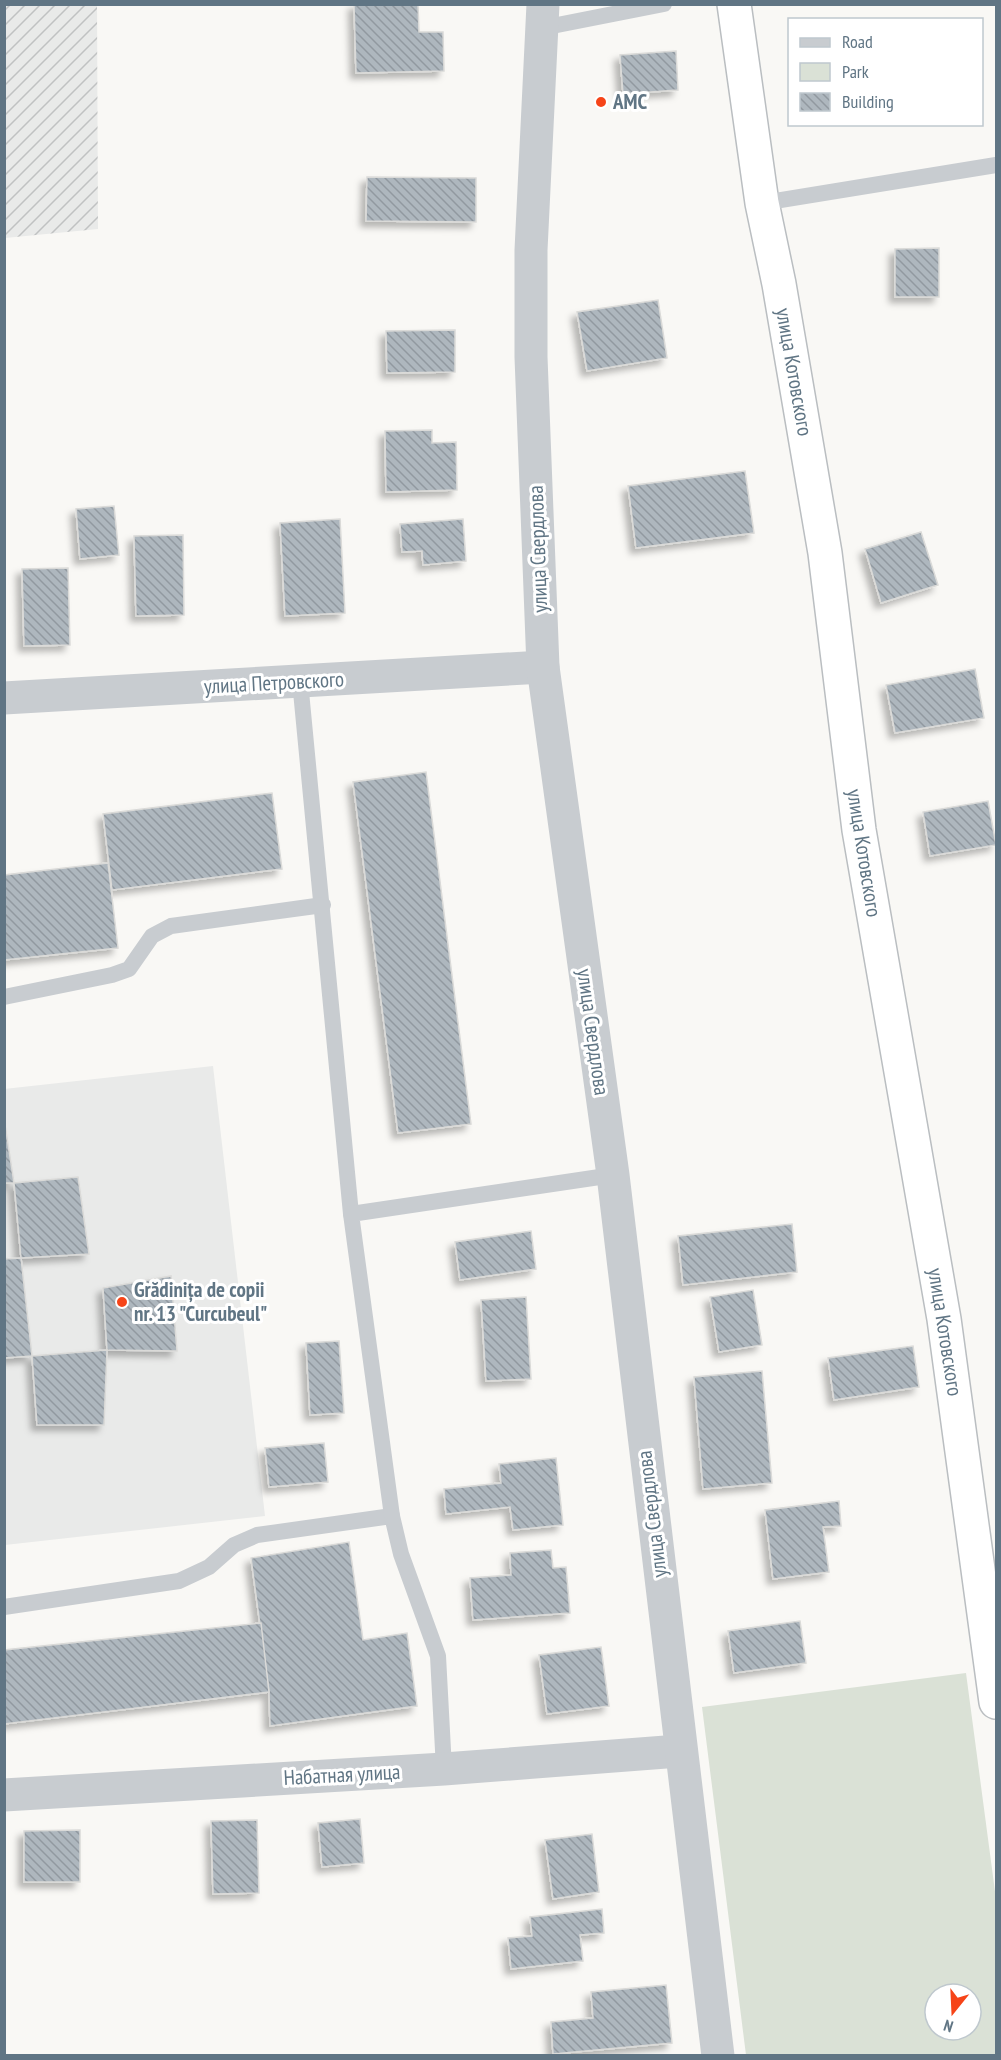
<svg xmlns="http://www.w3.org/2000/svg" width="1001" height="2060" viewBox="0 0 1001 2060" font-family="'PT Sans Narrow',sans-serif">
<defs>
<pattern id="industrial-furrows" width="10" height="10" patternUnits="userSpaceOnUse" patternTransform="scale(1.5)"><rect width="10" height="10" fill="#e9eae9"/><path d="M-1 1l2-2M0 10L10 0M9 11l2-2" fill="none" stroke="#c0c2c2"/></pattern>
<pattern id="building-back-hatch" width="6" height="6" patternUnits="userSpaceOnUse" patternTransform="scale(1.5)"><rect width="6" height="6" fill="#aeb7be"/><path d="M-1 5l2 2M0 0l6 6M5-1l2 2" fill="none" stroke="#9199a0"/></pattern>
<filter id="shadow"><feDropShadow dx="-5.5" dy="5.5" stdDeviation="3" flood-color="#0004"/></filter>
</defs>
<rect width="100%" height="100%" fill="#f9f8f5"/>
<polygon fill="#e9eae9" points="213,1066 265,1516 5,1545 4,1089"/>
<polygon fill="url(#industrial-furrows)" points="5,4 97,5 98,229 5,238"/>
<path fill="#dae1d6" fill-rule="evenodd" d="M966 1673 996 1899V2055H746L702 1707ZM935 1994H971V2030H935Z"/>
<g fill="url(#building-back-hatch)" stroke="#dadad8" stroke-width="1.5" filter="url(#shadow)">
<polygon points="354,4 418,4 419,32 443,32 444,71 356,73"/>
<polygon points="676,51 678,90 623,94 620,55"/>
<polygon points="367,177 476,178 476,222 366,221"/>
<polygon points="939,248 939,297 895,297 895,249"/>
<polygon points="658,300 667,358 587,371 577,312"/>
<polygon points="455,330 455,372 387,373 386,331"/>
<polygon points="432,430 432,443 456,442 457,490 386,492 385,431"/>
<polygon points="745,471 754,533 636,548 628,486"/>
<polygon points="114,506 119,555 80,559 76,509"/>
<polygon points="340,519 345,613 285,616 280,523"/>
<polygon points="463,519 466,561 423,565 422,551 402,552 400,524"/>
<polygon points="921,532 938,585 881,603 865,549"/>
<polygon points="183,535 184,615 136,616 134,536"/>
<polygon points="68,568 70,645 24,646 22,569"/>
<polygon points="975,669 984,718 895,733 886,685"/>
<polygon points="426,772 471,1124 398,1133 353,782"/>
<polygon points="272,793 282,869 112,890 103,814"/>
<polygon points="988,801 996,845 930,856 923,812"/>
<polygon points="108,863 118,948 4,960 4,875"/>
<polygon points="4,1118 14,1183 4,1183"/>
<polygon points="78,1177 89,1254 21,1258 14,1183"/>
<polygon points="792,1224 797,1272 683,1285 678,1236"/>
<polygon points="531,1231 536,1269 460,1280 455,1242"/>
<polygon points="21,1258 32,1356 4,1358 4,1259"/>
<polygon points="171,1276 177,1351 107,1350 103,1288"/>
<polygon points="753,1290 762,1345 719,1352 710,1297"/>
<polygon points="526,1297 531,1379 486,1381 481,1300"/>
<polygon points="339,1341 344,1413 310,1415 306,1343"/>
<polygon points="913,1346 919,1387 834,1400 828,1358"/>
<polygon points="107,1350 104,1425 37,1425 32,1356"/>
<polygon points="762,1371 772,1483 703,1489 694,1377"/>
<polygon points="324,1443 328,1482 269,1487 265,1448"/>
<polygon points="556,1458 563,1525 513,1530 510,1507 446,1514 444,1489 501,1483 499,1464"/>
<polygon points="839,1501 841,1526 823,1527 829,1572 773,1579 765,1510"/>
<polygon points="349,1542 363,1640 407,1633 417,1706 270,1726 269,1692 251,1558"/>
<polygon points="551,1550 553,1568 566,1567 570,1613 473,1620 470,1578 511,1575 510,1553"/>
<polygon points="800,1621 806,1663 734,1673 728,1631"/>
<polygon points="261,1623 269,1692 4,1724 4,1650"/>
<polygon points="601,1647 609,1706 547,1714 539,1655"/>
<polygon points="360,1819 364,1863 322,1867 318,1823"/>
<polygon points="257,1820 259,1893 213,1894 211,1821"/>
<polygon points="80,1830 80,1882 24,1882 24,1831"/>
<polygon points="592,1834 599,1892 553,1899 545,1840"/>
<polygon points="602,1909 604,1933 580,1935 583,1961 511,1969 508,1938 532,1936 530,1917"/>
<polygon points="666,1985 672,2043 553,2054 551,2022 593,2018 591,1992"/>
</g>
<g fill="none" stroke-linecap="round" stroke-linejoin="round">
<g stroke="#babec1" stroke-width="36">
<polyline id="trunk" points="734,4 762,203 779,284 825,553 859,830 944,1319 996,1702"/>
</g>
<g stroke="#c8ccd0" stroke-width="16">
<polyline points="542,28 664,4"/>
<polyline points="762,203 996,165"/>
<polyline points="300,681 351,1214"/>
<polyline points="4,997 112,975 129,969 152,936 171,926 323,905"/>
<polyline points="4,1607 179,1581 209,1567 234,1545 257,1535 392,1516"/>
<polyline points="444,1769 438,1656 401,1554 392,1516 351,1214 613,1175"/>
</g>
<g stroke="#c8ccd0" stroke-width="33">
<polyline points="4,698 543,667"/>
<polyline points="4,1795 444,1769 679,1751"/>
</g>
<polyline stroke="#c8ccd0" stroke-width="33" points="543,4 531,250 531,357 543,667 613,1175 718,2056"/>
<use href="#trunk" stroke="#fff" stroke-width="33"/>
</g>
<g fill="#f64418" stroke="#fff" stroke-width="2">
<circle cx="601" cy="102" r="6"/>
<circle cx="122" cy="1302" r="6"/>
</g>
<g text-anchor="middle" stroke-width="6" stroke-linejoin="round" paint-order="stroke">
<g font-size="21" font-weight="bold" fill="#607584" stroke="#fff" text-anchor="start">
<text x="613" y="109">AMC</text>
<text x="134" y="1297">Grădinița de copii<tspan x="134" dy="24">nr. 13 "Curcubeul"</tspan></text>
</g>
<g font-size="21" fill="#607584" stroke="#fff">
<text transform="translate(794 372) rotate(80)" y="7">улица Котовского</text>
<text transform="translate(538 549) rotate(-92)" y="7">улица Свердлова</text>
<text transform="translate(274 683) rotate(-3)" y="7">улица Петровского</text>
<text transform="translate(864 853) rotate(81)" y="7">улица Котовского</text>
<text transform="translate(593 1032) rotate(82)" y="7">улица Свердлова</text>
<text transform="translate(945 1332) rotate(81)" y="7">улица Котовского</text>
<text transform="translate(652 1514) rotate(-97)" y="7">улица Свердлова</text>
<text transform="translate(342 1775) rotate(-3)" y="7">Набатная улица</text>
</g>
</g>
<rect width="1001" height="2060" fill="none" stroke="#607584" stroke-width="12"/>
<rect x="788" y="18" width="195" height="108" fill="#ffffff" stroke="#bfc8ce" stroke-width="1.5"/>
<rect x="800" y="38" width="30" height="9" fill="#c8ccd0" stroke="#bfc8ce" stroke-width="1.5"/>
<text x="842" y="48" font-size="18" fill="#607584">Road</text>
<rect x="800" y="63" width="30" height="18" fill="#dae1d6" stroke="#bfc8ce" stroke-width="1.5"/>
<text x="842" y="78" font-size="18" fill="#607584">Park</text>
<rect x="800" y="93" width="30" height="18" fill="url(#building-back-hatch)" stroke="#bfc8ce" stroke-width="1.5"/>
<text x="842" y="108" font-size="18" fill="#607584">Building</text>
<g transform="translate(953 2012) rotate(198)"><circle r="28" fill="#ffffff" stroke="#bfc8ce" stroke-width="1.5"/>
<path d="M0-4.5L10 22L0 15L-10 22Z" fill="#f64418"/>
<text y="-9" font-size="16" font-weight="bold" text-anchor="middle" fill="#607584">N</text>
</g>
</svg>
